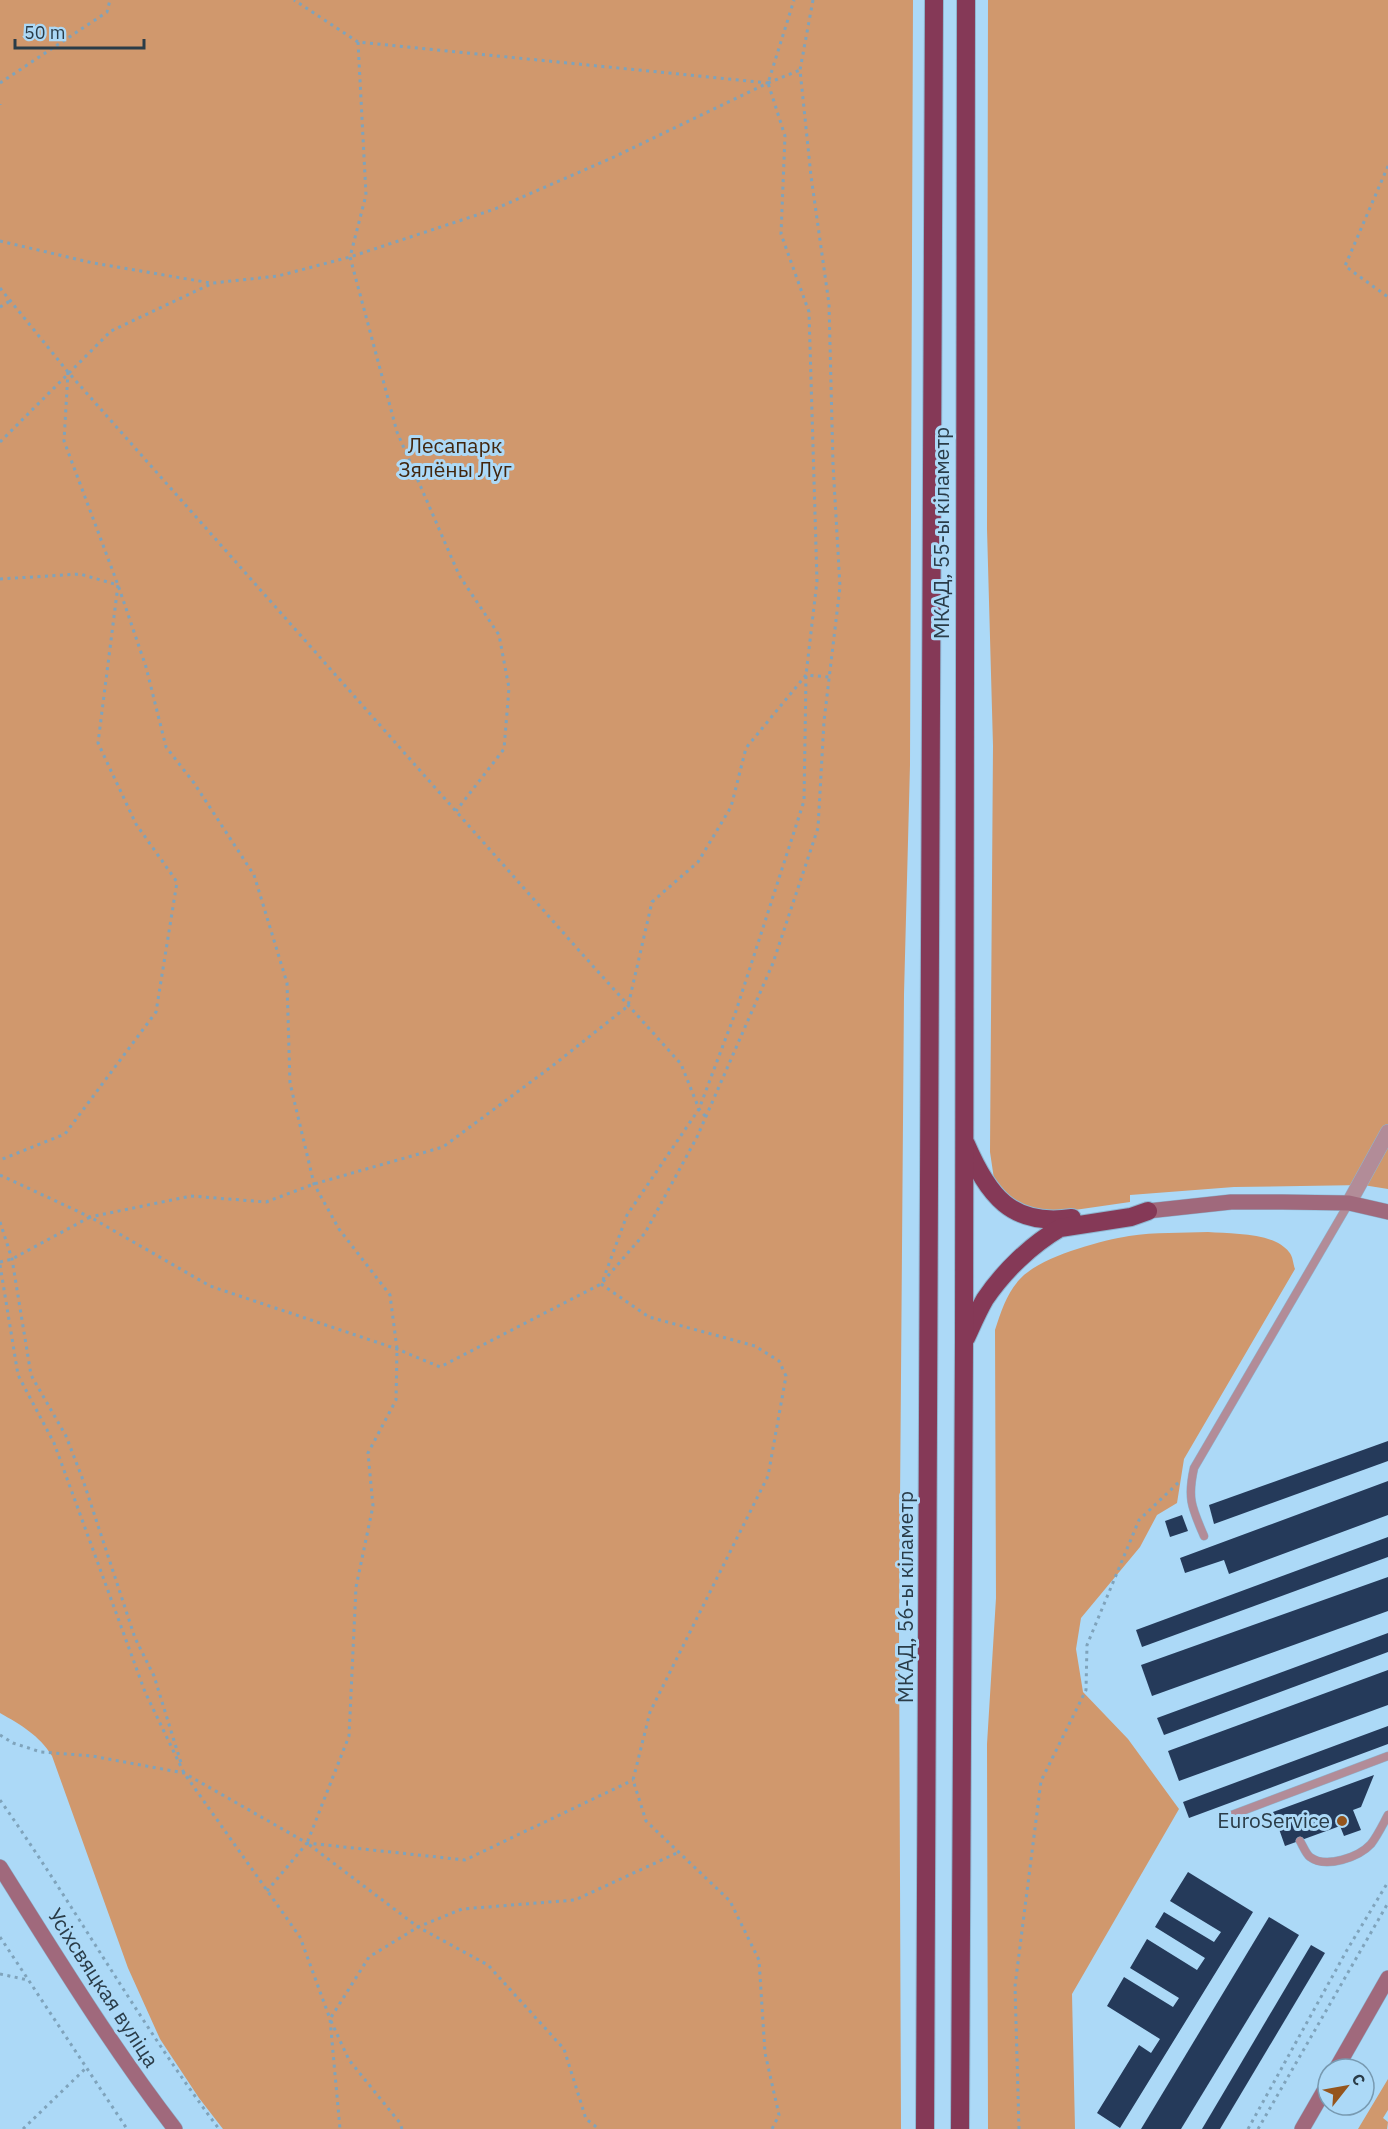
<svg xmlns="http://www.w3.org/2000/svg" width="1388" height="2129" viewBox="0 0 1388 2129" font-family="'IBM Plex Sans',sans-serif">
<rect width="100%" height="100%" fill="#acd9f7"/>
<g fill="#d0986d">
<path d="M0 0H913L910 765 904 994 899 1630 901 2129H223L199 2098 160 2039 128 1968 52 1756C39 1735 21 1725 0 1713Z"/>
<polygon points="988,0 1388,0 1388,1189 1363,1185 1234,1187 1130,1195 1130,1202 1040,1215 1011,1200 994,1179 990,1152 993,746 987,529"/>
<path d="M1208 1232C1232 1234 1273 1232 1289 1252 1293 1256 1293 1264 1295 1269L1184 1459 1177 1503 1157 1515 1140 1547 1081 1618 1076 1649 1083 1692 1128 1739 1179 1809 1072 1994 1075 2129H988L987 1744 996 1598 995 1330C1001 1312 1006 1295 1019 1280 1039 1257 1099 1241 1129 1236 1155 1232 1182 1233 1208 1232Z"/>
<polygon points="1388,2079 1388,2110 1383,2118 1388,2122 1387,2129 1358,2129"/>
</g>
<g fill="#253a5a">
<polygon points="1388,1441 1388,1461 1214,1524 1209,1505"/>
<polygon points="1388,1481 1388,1515 1229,1574 1224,1560 1185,1573 1180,1558"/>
<polygon points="1182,1515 1188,1531 1170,1537 1165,1521"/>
<polygon points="1388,1537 1388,1557 1142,1647 1136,1630"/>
<polygon points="1388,1577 1388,1611 1152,1696 1141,1665"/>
<polygon points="1388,1633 1388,1652 1164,1735 1157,1718"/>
<polygon points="1388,1670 1388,1705 1179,1781 1168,1751"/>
<polygon points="1388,1726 1388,1744 1189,1818 1183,1802"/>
<polygon points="1374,1775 1361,1807 1353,1810 1361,1830 1344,1836 1340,1826 1285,1846 1273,1812"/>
<polygon points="1188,1872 1253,1912 1120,2128 1097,2113 1139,2045 1151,2053 1160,2039 1107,2006 1124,1977 1173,2007 1179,1998 1130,1968 1147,1939 1197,1970 1205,1958 1155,1927 1164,1912 1214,1942 1221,1932 1170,1901"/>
<polygon points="1269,1917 1299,1935 1181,2129 1141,2129"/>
<polygon points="1311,1945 1325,1953 1220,2129 1202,2129"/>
</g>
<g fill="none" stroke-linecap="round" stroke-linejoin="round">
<g stroke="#8fb6d0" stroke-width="9">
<g id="lane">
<path d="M1204 1536C1192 1508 1187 1499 1194 1468L1349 1203"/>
<polyline points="1229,1816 1388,1756"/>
<path d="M1300 1841C1303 1846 1306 1854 1310 1857 1326 1869 1359 1857 1371 1844 1378 1835 1383 1824 1388 1815"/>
</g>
</g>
<g stroke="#8fb6d0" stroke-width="16">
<polyline id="street" points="1349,1203 1388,1132"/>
</g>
<g stroke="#8fb6d0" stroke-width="16">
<g id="secondary">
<polyline points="1148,1211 1231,1202 1282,1202 1349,1203 1388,1212"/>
<path d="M0 1867C56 1956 111 2046 175 2129"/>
<polyline points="1336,2069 1388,1978"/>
<polyline points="1302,2129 1328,2084"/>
</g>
</g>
<g stroke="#8fb6d0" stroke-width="20">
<g id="highway">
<path d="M966 1144C988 1195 1011 1227 1072 1218"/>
<path d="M966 1338C972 1325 978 1311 985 1299 1004 1271 1031 1245 1060 1228L1131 1217 1148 1211"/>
<polyline points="925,2129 934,0"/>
<polyline points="960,2129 964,1342 966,0"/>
</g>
</g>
<g stroke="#7fa3bb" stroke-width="3" stroke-dasharray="3 4.5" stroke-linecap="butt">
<polyline points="358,42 366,195 350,257 397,432 459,575 499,635 509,688 504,749 456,811"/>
<polyline points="0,83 107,12 110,0"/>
<polyline points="768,83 800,70"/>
<polyline points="0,104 0,105"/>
<polyline points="1388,166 1345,266 1388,297"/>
<polyline points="0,241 93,263 211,283"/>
<polyline points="0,288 68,372 575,946 681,1064 699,1109 706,1117"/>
<polyline points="0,307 10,301"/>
<polyline points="68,372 64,441 118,585 146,667 166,747 194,783 254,875 287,983 290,1083 314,1184 339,1229 390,1295 397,1349 396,1400 368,1453 373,1506 356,1587 349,1736 307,1843 418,1927 488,1965 564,2049 586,2119 599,2129"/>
<polyline points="0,442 111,331 213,283 278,276 350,257 495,209 614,157 768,83 358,42 294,0"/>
<polyline points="0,579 80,574 118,585 98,743 136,824 177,882 156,1012 65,1134 0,1160"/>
<polyline points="0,1175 90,1217 191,1196 266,1202 314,1184 443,1147 551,1067 628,1006 652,902 698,862 731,807 746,748 806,675 829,677"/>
<polyline points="0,1222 12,1259 31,1375 66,1436 83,1480 135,1638 154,1676 181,1763"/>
<polyline points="0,1262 12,1259 90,1217 210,1286 397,1349 440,1367 601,1284 645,1233 697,1137 773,963 818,828 824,721 840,587 833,464 829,304 811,176 800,70 813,0"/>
<polyline points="0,1265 18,1375 54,1443 145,1692 184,1773 300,1937 330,2019 340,2129"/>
<polyline points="603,1280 627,1215 699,1109 736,1011 804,801 806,675 817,581 809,312 781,234 785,136 768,83 794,0"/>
<polyline points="601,1284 649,1317 755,1346 779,1361 786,1376 768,1476 650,1712 633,1780 646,1821 730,1901 759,1960 765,2053 779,2115 772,2129"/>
<polyline points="0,1735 13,1743 41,1752 92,1756 184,1773 307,1843 465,1860 633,1780"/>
<path d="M0 1800C76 1908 140 2024 219 2129"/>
<polyline points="267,1891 307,1843"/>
<polyline points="0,1937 127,2129"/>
<polyline points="0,1974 28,1980"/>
<polyline points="23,2129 86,2068"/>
<polyline points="402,2129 400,2123 349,2060 330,2019 369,1957 418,1927 462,1909 575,1900 679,1852"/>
<polyline points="1019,2129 1015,1986 1041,1781 1086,1690 1087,1645 1139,1520 1179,1482"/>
<polyline points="1248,2129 1347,1950 1388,1882"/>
<polyline points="1258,2129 1388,1903"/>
</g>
<use href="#lane" stroke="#b28c98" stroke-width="8"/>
<use href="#street" stroke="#b28c98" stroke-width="15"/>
<use href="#secondary" stroke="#a0697c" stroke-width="15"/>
<use href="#highway" stroke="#853957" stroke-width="18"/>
</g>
<circle fill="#95551d" stroke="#acd9f7" stroke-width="2" cx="1342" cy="1821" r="6"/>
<g text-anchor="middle" stroke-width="6" stroke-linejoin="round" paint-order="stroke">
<g font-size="21" fill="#42260e" stroke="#acd9f7">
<text x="455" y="453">Лесапарк<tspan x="455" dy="24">Зялёны Луг</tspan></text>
</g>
<g font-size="21" fill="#2a3c48" stroke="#acd9f7">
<text transform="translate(942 533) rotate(-90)" y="7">МКАД, 55-ы кіламетр</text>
<text transform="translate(906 1597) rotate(-90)" y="7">МКАД, 56-ы кіламетр</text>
<text transform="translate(103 1988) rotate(57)" y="7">Усіхсвяцкая вуліца</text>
</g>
<g font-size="21" fill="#2a3c48" stroke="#acd9f7" text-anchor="end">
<text x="1330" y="1828">EuroService</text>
</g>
</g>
<g transform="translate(1346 2087) rotate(59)"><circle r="28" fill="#acd9f7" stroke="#789ab1" stroke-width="1.5"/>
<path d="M0-4.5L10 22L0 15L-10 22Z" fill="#95551d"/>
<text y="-9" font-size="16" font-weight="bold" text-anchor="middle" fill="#2a3c48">С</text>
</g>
<path d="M15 39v9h129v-9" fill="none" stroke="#2a3c48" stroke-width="3"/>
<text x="24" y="39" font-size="18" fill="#2a3c48" stroke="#acd9f7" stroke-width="4.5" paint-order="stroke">50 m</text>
</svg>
